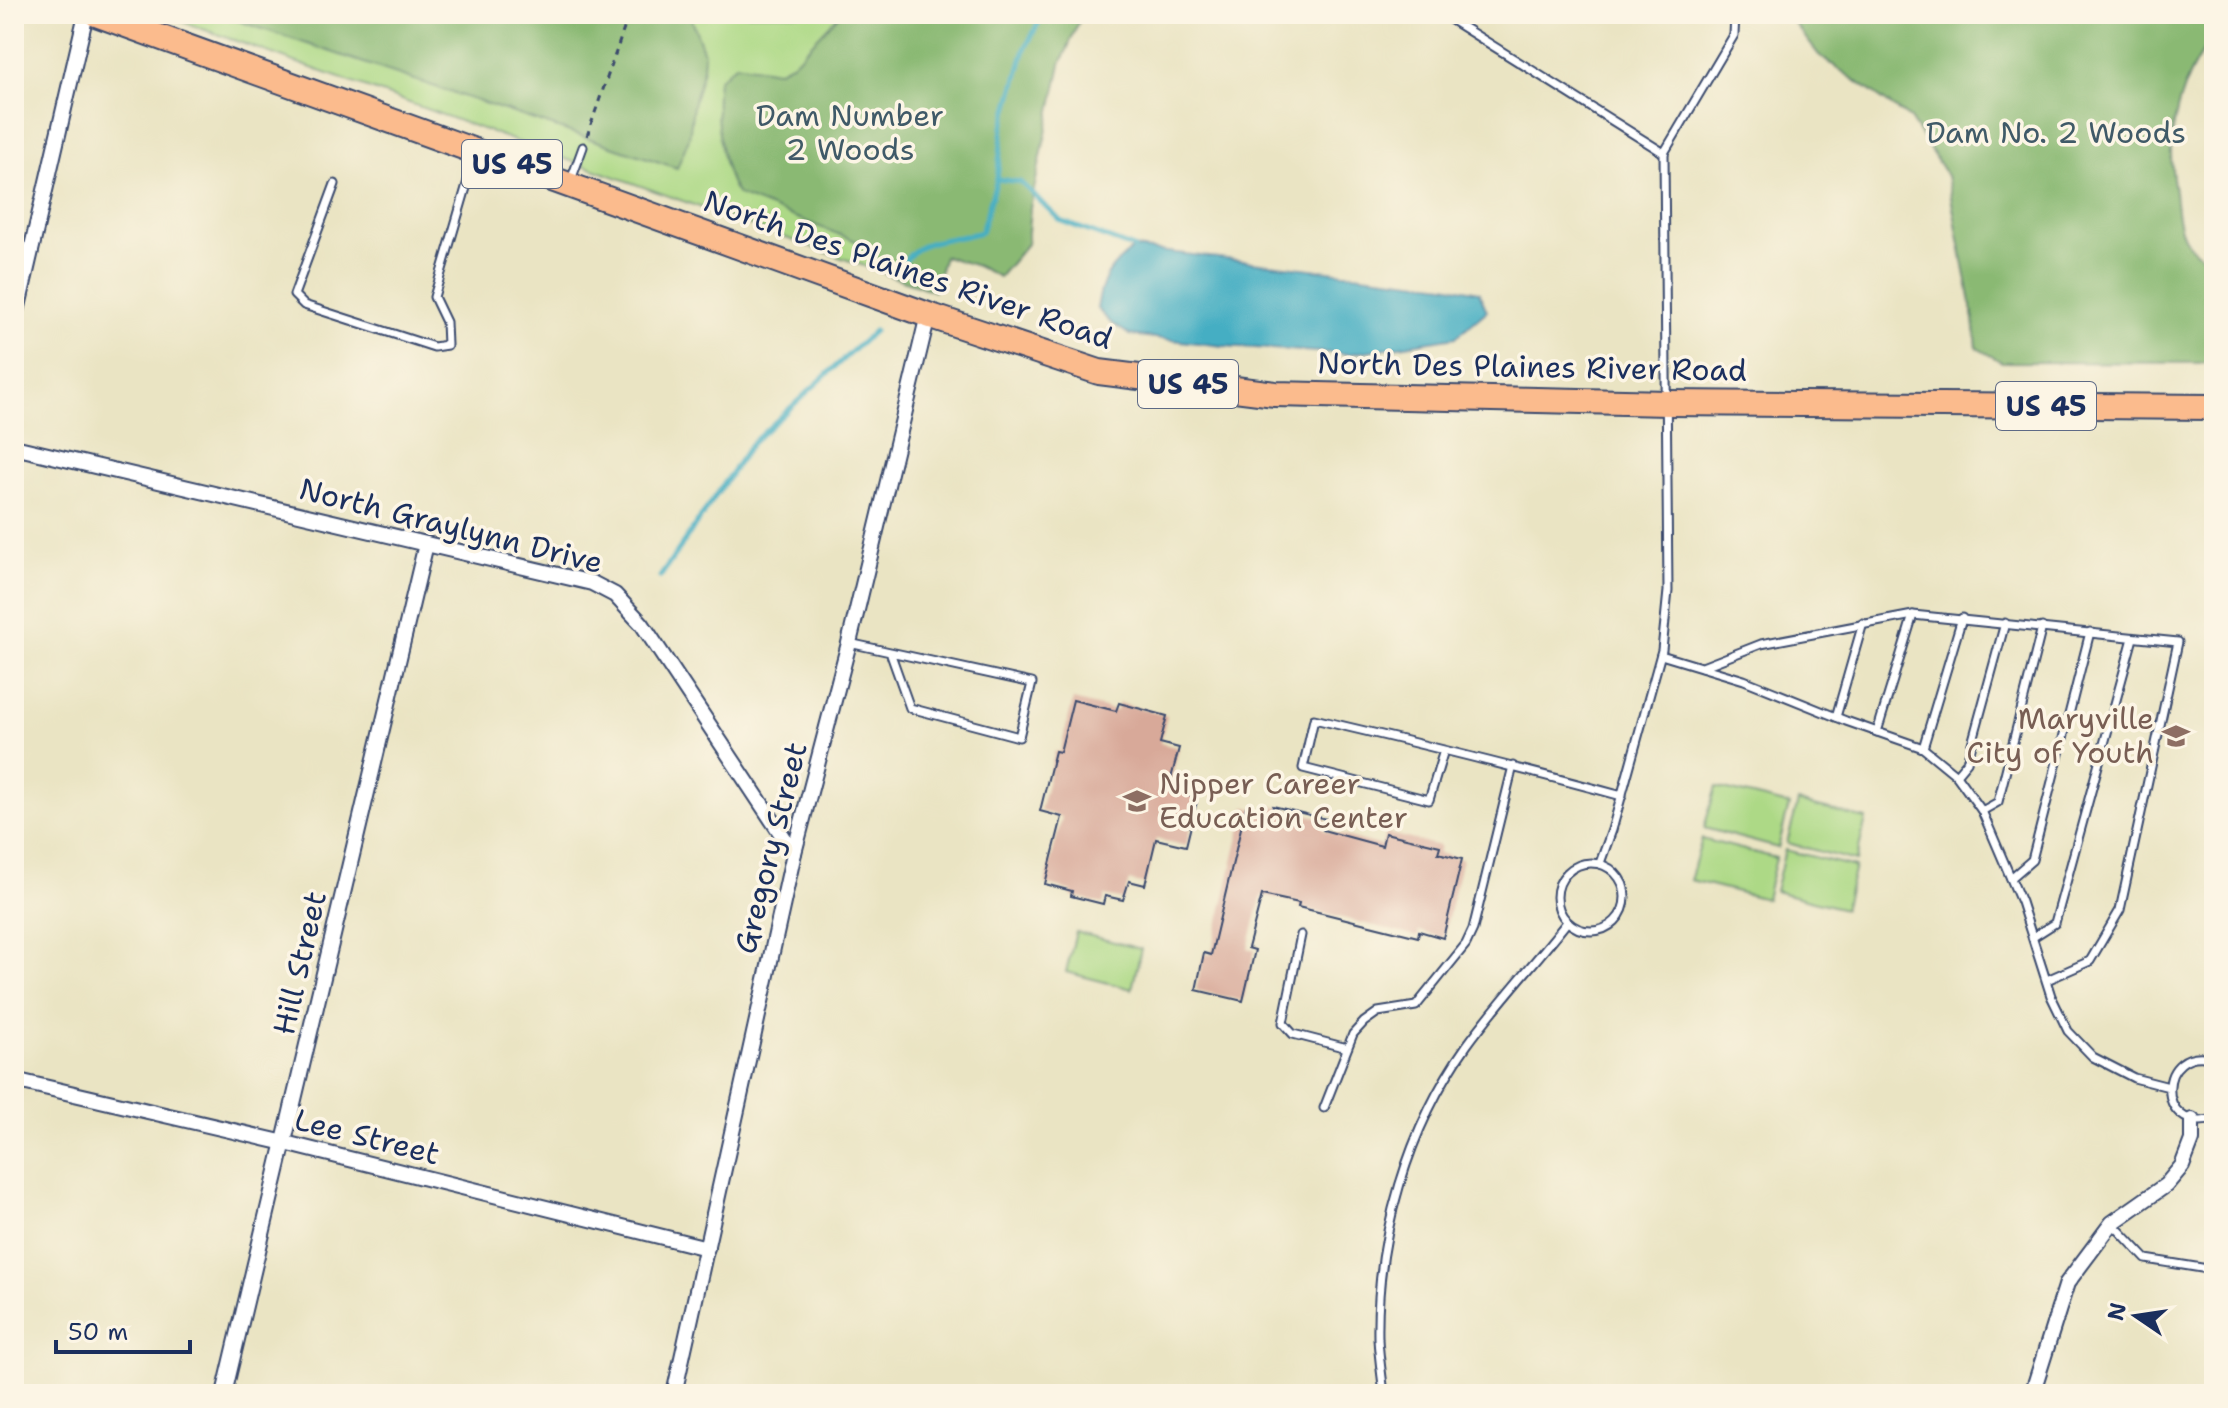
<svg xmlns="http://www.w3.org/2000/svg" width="2228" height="1408" viewBox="0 0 2228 1408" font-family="'Shantell Sans',sans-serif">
<rect width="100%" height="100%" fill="#fcf5e5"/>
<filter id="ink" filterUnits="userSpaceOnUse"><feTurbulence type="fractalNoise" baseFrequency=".0125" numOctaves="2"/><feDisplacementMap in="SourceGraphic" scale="16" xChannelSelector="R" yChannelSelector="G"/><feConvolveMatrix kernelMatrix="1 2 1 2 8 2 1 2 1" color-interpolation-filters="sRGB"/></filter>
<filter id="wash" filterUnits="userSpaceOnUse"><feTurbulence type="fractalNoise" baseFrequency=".006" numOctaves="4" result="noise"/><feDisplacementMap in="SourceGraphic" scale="32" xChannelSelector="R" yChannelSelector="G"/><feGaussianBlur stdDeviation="1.8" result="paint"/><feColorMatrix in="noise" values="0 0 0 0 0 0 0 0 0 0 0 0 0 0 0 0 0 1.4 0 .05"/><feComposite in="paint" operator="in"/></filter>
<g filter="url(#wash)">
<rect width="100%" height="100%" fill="#eae4c3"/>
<g fill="#add986" stroke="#648472" stroke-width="2">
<polygon points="161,14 1004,14 934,291"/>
<polygon points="1716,787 1789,805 1778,848 1704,828"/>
<polygon points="1798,802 1866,819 1856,861 1787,843"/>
<polygon points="1702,839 1776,858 1766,899 1690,880"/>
<polygon points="1785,850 1855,867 1844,909 1775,891"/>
<polygon points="1076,932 1141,949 1132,989 1066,972"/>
</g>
<g fill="#8ab973" stroke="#527468" stroke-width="2">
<polygon points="218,14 690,14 704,53 703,69 693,105 689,138 677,168"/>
<path d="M840 14H1082L1061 64 1030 208 1027 244 999 277 977 266 944 256 934 291 887 275 856 241 738 195C720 169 714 112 718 80L736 64 777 71 793 63Z"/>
<path d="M1787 14H1970L2013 21 2062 14H2214V38C2187 66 2172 114 2171 153 2171 165 2173 179 2175 191 2178 223 2179 249 2214 261V363L2002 362 1977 348 1974 319 1947 176 1910 119 1819 55Z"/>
</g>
<path fill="#44aec3" stroke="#306e90" stroke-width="2" d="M1134 248 1446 285 1479 292 1487 311 1456 337 1349 354 1223 346 1130 335 1110 322 1097 309C1101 280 1110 265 1134 248Z"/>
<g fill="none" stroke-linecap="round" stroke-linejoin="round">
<g stroke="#44aec3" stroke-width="5">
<polyline points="997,179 1020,182 1061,221 1134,248"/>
<path d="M899 270C919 233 947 243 981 232L997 179 1003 127 1025 49 1043 14"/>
<polyline points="660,577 751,444 874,331"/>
</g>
</g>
<g id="blocks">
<g fill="#d8a999">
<polygon points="1073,700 1116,711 1119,703 1167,716 1160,743 1179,748 1168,790 1198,797 1186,846 1156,839 1145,885 1129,881 1123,900 1105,896 1103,904 1071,896 1072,891 1045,884 1062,817 1040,811 1055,751 1060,752"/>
<polygon points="1273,806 1326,819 1323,830 1382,846 1385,833 1440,846 1438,853 1462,859 1443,938 1419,931 1418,937 1298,907 1299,903 1262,895 1248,948 1255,950 1243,1001 1196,990 1204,953 1211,955 1246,807 1271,813"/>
</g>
</g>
</g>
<g filter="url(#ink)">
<use href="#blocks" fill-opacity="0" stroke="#3a4a6d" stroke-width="2"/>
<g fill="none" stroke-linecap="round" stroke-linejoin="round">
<g stroke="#3a4a6d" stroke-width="11">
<g id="service">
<polyline points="1442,14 1664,153"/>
<polyline points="570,183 583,147"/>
<polyline points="335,184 294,295 304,305 434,347 447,345 446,322 434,297 475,157"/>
<polyline points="849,643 1032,683 1019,737 910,708 890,652"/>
<polyline points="1661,655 1744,680 1846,721 1923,748 1956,775 1982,811 2021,902 2051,996 2068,1031 2093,1057 2134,1078 2169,1087"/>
<polyline points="1702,667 1761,644 1913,615 2178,642 2120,910 2090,961 2047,980"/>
<polyline points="1836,717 1863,623"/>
<polyline points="1877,732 1913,615"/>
<polyline points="1923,748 1962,618"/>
<path d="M1444 750 1429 800 1303 768 1314 719C1417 743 1520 768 1622 796"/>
<polyline points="1956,775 1967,762 2005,623"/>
<polyline points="1982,811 1998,802 2042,627"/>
<polyline points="1600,863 1612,830 1662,650 1668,591 1664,153 1734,35 1735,14"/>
<circle cx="1591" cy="897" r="34"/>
<polyline points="2011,878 2032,860 2090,632"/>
<polyline points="1301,935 1283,1023 1293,1034 1347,1048"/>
<polyline points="2033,937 2055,923 2133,638"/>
<path d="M2214 1059C2156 1042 2154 1135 2214 1119"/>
<polyline points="1324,1108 1353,1034 1364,1022 1378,1012 1416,1006 1466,944 1473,929 1513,766"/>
<polyline points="2112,1223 2146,1259 2214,1270"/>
<path d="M1384 1394C1382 1376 1379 1357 1378 1339 1376 1237 1408 1128 1467 1045 1498 1002 1535 963 1567 922"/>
</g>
</g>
<g stroke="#3a4a6d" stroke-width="18">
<g id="minor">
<polyline points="14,324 86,14"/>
<polyline points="14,447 592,583 615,595 642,624 794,853"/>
<polyline points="14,1080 285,1143 707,1248"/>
<polyline points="224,1394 426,544"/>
<polyline points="674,1394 794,853 849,643 928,315"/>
<polyline points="2032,1394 2067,1283 2112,1223 2166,1185 2182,1166 2192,1140 2192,1120"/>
</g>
</g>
<g stroke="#3a4a6d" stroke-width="28">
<polyline id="primary" points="96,14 928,315 1099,372 1275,394 1668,403 2214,407"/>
</g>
<polyline stroke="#3a4a6d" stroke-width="3" stroke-dasharray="6 6" stroke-linecap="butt" points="587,136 629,14"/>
<use href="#service" stroke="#fff" stroke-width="7"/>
<use href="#minor" stroke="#fff" stroke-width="14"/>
<use href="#primary" stroke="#fbbb8d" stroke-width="24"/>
</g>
</g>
<defs>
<g id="school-bare" transform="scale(2.16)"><path d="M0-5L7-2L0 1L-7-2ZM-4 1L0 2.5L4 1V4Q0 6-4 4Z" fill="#8d6e63" stroke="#fcf5e5" stroke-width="2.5" paint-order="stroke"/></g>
</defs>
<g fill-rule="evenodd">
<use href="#school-bare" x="2176" y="736"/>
<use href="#school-bare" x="1137" y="801"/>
</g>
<g text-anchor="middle" stroke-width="7" stroke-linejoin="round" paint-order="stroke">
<g fill="#fcf5e5" stroke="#5e6a86" stroke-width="2">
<rect x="462" y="140" width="100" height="48" rx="6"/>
<rect x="1138" y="360" width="100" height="48" rx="6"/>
<rect x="1996" y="382" width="100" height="48" rx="6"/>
</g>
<g font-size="28" font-weight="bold" fill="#1b2f5e">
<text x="512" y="174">US 45</text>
<text x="1188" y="394">US 45</text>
<text x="2046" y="416">US 45</text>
</g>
<g font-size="30" fill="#405a68" stroke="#fcf5e5">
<text x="850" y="126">Dam Number<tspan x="850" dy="34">2 Woods</tspan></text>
<text x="2056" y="143">Dam No. 2 Woods</text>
</g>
<g font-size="30" fill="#1b2f5e" stroke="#fcf5e5">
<text transform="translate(908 270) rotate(19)" y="10">North Des Plaines River Road</text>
<text transform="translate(1532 367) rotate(1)" y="10">North Des Plaines River Road</text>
<text transform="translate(451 526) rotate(14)" y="10">North Graylynn Drive</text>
<text transform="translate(771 848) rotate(-76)" y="10">Gregory Street</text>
<text transform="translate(300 963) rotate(-77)" y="10">Hill Street</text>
<text transform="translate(367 1137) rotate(14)" y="10">Lee Street</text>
</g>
<g font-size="30" fill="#785e54" stroke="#fcf5e5" text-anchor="end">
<text x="2154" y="729">Maryville<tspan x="2154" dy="34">City of Youth</tspan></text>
<text x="1159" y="794" text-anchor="start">Nipper Career<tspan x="1159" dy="34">Education Center</tspan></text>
</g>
</g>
<rect width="2228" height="1408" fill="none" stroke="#fcf5e5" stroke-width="48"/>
<g transform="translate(2136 1316) rotate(283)" stroke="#fcf5e5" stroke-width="6" paint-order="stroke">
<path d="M0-6L14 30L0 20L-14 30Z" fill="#1b2f5e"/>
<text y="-12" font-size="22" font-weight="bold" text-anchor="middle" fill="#1b2f5e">N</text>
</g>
<path d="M56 1340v12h134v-12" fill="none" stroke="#1b2f5e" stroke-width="4"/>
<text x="68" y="1340" font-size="24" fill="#1b2f5e" stroke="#fcf5e5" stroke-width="6" paint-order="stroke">50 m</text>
</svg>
